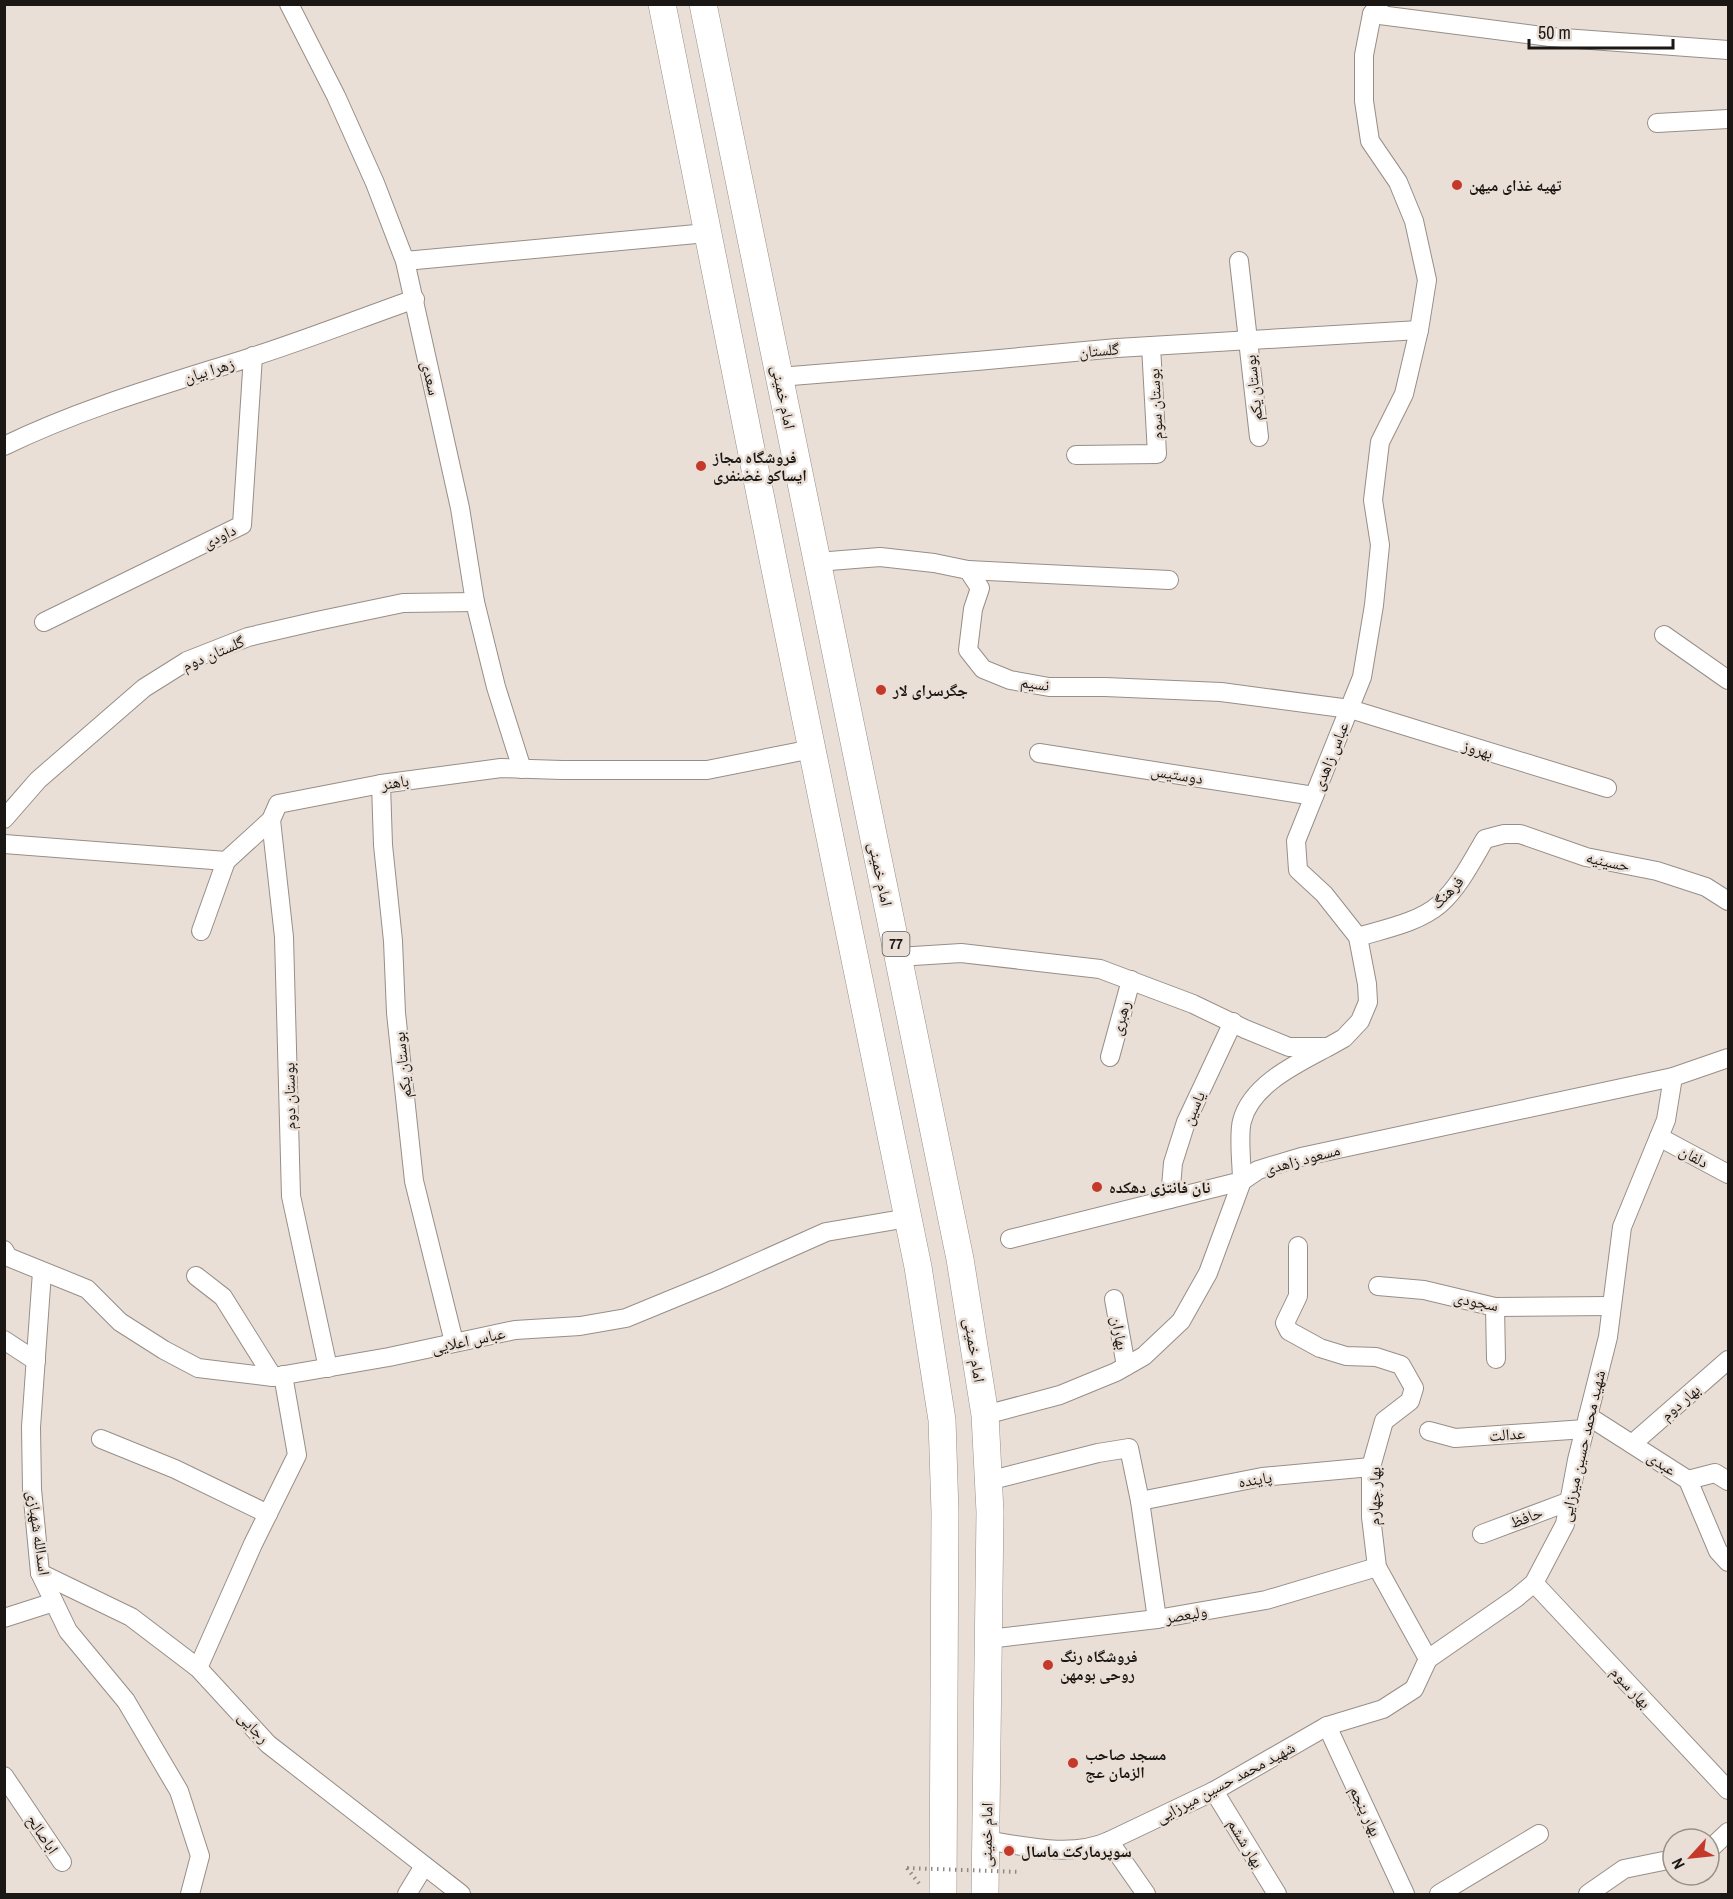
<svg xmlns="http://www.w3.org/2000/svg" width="1733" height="1899" viewBox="0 0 1733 1899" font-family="'Archivo Narrow','Noto Naskh Arabic',sans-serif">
<rect width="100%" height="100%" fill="#e9dfd7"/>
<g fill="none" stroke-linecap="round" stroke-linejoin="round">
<g stroke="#978e87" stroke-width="20">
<g id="minor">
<polyline points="289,4 336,96 375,183 405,261 460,508 475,602 496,687 522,769"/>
<polyline points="1372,14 1550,37 1728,50"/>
<polyline points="1657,123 1728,119"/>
<polyline points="405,261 707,233"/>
<polyline points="1239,261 1259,437"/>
<polyline points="779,377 977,361 1117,348 1419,330"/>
<path d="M4 446C84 407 170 383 255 356 308 339 361 318 415 299"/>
<polyline points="1076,455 1157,454 1151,346"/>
<polyline points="817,562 880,557 934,563 968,570 980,588 973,609 968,650 983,669 1010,680 1049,687 1105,687 1221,692 1350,709 1607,788"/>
<polyline points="968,570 1169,580"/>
<polyline points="44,622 242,525 253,356"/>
<polyline points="1664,635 1728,680"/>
<polyline points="1039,753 1314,796"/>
<polyline points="381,784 383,845 393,941 396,1013 414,1181 454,1342"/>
<polyline points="4,819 38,780 144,688 187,661 248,637 317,621 403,603 475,602"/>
<polyline points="271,820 284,937 291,1196 328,1368"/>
<polyline points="4,844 226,861 271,820 278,804 381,784 501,768 562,770 707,770 812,749"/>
<polyline points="201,931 226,861"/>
<path d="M1358 937C1384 929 1418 923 1440 904 1459 887 1472 861 1485 839L1504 834H1520L1586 857 1657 871 1706 887 1728 901"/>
<polyline points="898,957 961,953 1100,969 1193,1004 1245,1029 1289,1047 1328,1047 1344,1038 1360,1021 1368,1002 1367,984 1358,937 1324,894 1298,870 1296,841 1362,677 1374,605 1380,545 1373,500 1380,442 1404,394 1419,330 1427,280 1414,221 1398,182 1370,141 1364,101 1364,55 1372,14 1379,4"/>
<polyline points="1110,1057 1131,980"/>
<polyline points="1659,1137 1728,1174"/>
<polyline points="1170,1199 1173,1163 1186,1122 1233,1022"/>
<path d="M1010 1239 1242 1181C1242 1165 1238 1135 1242 1121 1251 1085 1296 1064 1326 1048"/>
<polyline points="1298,1246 1298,1296 1285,1323 1289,1331 1320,1348 1346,1356 1376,1357 1401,1365 1414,1388 1410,1401 1384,1421 1371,1467 1371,1517 1377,1567 1428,1659"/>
<polyline points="4,1250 8,1257 87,1289 120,1322 164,1350 198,1368 273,1377 389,1357 515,1330 580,1326 626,1318 716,1281 826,1232 908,1218"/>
<polyline points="42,1272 31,1427 32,1489 40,1573 68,1631 126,1701 179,1791 200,1856 190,1894"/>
<polyline points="196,1276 223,1297 273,1377"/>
<polyline points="1378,1286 1424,1290 1495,1307 1611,1306"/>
<polyline points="1114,1299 1126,1366"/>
<polyline points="1495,1307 1496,1359"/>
<polyline points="4,1340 36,1361"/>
<polyline points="985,1415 1060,1395 1116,1372 1144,1356 1181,1321 1208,1273 1242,1181 1258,1170 1301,1157 1673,1077 1728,1058"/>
<polyline points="1588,1416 1688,1480 1718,1551 1728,1562"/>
<polyline points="1429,1431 1455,1438 1585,1429"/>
<polyline points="101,1439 175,1469 268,1514"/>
<polyline points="1632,1444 1728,1360"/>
<polyline points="1688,1480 1715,1473 1728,1481"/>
<polyline points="988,1481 1098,1453 1129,1448 1140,1501 1157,1619"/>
<polyline points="1140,1501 1262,1477 1371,1467"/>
<polyline points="1482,1534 1570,1501"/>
<polyline points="40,1573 131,1617 198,1668 268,1744 461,1894"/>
<polyline points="1534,1583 1728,1790"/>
<polyline points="4,1618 54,1602"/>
<polyline points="989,1639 1157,1619 1266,1600 1377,1567"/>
<polyline points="198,1668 253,1544 297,1455 283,1375"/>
<polyline points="1327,1726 1405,1894"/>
<polyline points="4,1776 62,1862"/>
<polyline points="1214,1791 1277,1894"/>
<path d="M985 1840C1024 1846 1072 1858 1109 1841L1214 1791 1327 1726 1383 1709 1414 1689 1428 1659 1516 1598 1534 1583 1565 1524 1577 1460 1608 1337 1622 1227 1666 1120 1673 1077"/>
<polyline points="1109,1841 1146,1894"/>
<polyline points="1709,1850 1728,1832"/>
<polyline points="407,1894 424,1866"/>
<polyline points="1439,1894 1539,1834"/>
<polyline points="1588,1894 1624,1869 1673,1859"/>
</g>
</g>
<g stroke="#978e87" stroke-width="28">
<g id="highway">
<polyline points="662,4 774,564 918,1267 942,1420 945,1512 943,1894"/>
<polyline points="703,4 960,1259 985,1415 990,1512 985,1894"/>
</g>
</g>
<polyline stroke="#908983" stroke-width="4" stroke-dasharray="1.5 4.5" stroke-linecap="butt" points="907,1868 921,1886"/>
<use href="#minor" stroke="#fff" stroke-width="18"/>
<use href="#highway" stroke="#fff" stroke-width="27"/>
<polyline stroke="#908983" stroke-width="4" stroke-dasharray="1.5 4.5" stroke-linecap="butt" points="907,1868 1021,1872"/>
</g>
<g fill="#c5392a" stroke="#e9dfd7" stroke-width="2">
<circle cx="1457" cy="185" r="6"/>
<circle cx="701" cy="466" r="6"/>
<circle cx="881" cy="690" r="6"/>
<circle cx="1097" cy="1187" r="6"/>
<circle cx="1048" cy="1665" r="6"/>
<circle cx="1073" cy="1763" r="6"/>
<circle cx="1009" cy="1851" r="6"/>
</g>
<g text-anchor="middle" stroke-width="5" stroke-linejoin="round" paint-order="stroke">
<rect fill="#e9dfd7" stroke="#59534e" stroke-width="1.5" x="882.5" y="932" width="27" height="24" rx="4.5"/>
<g font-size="15" font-weight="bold" fill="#1b1714">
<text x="896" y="949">77</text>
</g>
<g font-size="16" font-weight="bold" fill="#1b1714" stroke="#e9dfd7" text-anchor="start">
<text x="1469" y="191">تهیه غذای میهن</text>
<text x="713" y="463">فروشگاه مجاز<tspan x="713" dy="18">ایساکو غضنفری</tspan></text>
<text x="893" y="696">جگرسرای لار</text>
<text x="1109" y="1193">نان فانتزی دهکده</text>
<text x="1060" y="1662">فروشگاه رنگ<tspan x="1060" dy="18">روحی بومهن</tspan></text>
<text x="1085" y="1760">مسجد صاحب<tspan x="1085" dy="18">الزمان عج</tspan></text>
<text x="1021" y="1857">سوپرمارکت ماسال</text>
</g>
<g font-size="16" fill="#1b1714" stroke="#e9dfd7">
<text transform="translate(1099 350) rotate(-5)" y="6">گلستان</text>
<text transform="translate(209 370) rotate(-17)" y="6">زهرا بیان</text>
<text transform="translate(431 378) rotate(77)" y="6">سعدی</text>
<text transform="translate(1253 388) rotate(-96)" y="6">بوستان یکم</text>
<text transform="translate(784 397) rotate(78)" y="6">امام خمینی</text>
<text transform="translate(1155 404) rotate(-93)" y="6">بوستان سوم</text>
<text transform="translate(219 536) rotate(-26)" y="6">داودی</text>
<text transform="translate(213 653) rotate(-23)" y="6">گلستان دوم</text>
<text transform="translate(1035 683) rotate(8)" y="6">نسیم</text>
<text transform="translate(1478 749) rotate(17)" y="6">بهروز</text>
<text transform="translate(1330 756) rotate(-68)" y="6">عباس زاهدی</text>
<text transform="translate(1177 774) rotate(9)" y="6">دوستیس</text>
<text transform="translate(395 782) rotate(-9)" y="6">باهنر</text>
<text transform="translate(1608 861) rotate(12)" y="6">حسینیه</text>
<text transform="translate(881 874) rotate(78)" y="6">امام خمینی</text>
<text transform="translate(1447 892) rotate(-46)" y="6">فرهنگ</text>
<text transform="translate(1120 1018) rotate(-75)" y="6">رهبری</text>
<text transform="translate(402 1065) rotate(-96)" y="6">بوستان یکم</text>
<text transform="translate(289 1096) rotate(-91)" y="6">بوستان دوم</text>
<text transform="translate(1193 1108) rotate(-67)" y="6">یاسین</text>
<text transform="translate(1694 1156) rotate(28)" y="6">دلفان</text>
<text transform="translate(1302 1159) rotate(-15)" y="6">مسعود زاهدی</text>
<text transform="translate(1476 1301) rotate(11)" y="6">سجودی</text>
<text transform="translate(1120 1333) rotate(80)" y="6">بهاران</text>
<text transform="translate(468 1340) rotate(-12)" y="6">عباس اعلایی</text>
<text transform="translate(975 1350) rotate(81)" y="6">امام خمینی</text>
<text transform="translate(1680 1402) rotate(-41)" y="6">بهار دوم</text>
<text transform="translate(1507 1434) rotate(-4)" y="6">عدالت</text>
<text transform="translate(1582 1446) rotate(-77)" y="6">شهید محمد حسین میرزایی</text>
<text transform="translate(1662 1463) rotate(33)" y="6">عبدی</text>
<text transform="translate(1255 1479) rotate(-9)" y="6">پاینده</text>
<text transform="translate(1374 1496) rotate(-89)" y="6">بهار چهارم</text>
<text transform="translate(1526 1517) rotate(-21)" y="6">حافظ</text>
<text transform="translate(39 1533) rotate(82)" y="6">اسدالله شهبازی</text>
<text transform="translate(1186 1614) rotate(-10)" y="6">ولیعصر</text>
<text transform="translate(1631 1687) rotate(47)" y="6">بهار سوم</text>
<text transform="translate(254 1727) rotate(47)" y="6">رجایی</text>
<text transform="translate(1225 1782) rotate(-28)" y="6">شهید محمد حسین میرزایی</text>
<text transform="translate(1366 1811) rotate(65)" y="6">بهار پنجم</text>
<text transform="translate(43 1834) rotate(56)" y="6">اباصالح</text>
<text transform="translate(986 1835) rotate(-89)" y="6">امام خمینی</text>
<text transform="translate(1246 1843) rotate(59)" y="6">بهار ششم</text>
</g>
</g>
<rect width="1733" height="1899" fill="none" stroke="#1b1714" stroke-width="12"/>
<g transform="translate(1691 1857) rotate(243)"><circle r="28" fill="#e9dfd7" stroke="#978f89" stroke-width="1.5"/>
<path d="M0-4.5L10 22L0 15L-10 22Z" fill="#c5392a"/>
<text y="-9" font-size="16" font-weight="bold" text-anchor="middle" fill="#1b1714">N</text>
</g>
<path d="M1529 39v9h144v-9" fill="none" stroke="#1b1714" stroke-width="3"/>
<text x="1538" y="39" font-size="18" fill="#1b1714" stroke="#e9dfd7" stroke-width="4.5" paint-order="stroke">50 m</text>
</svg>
